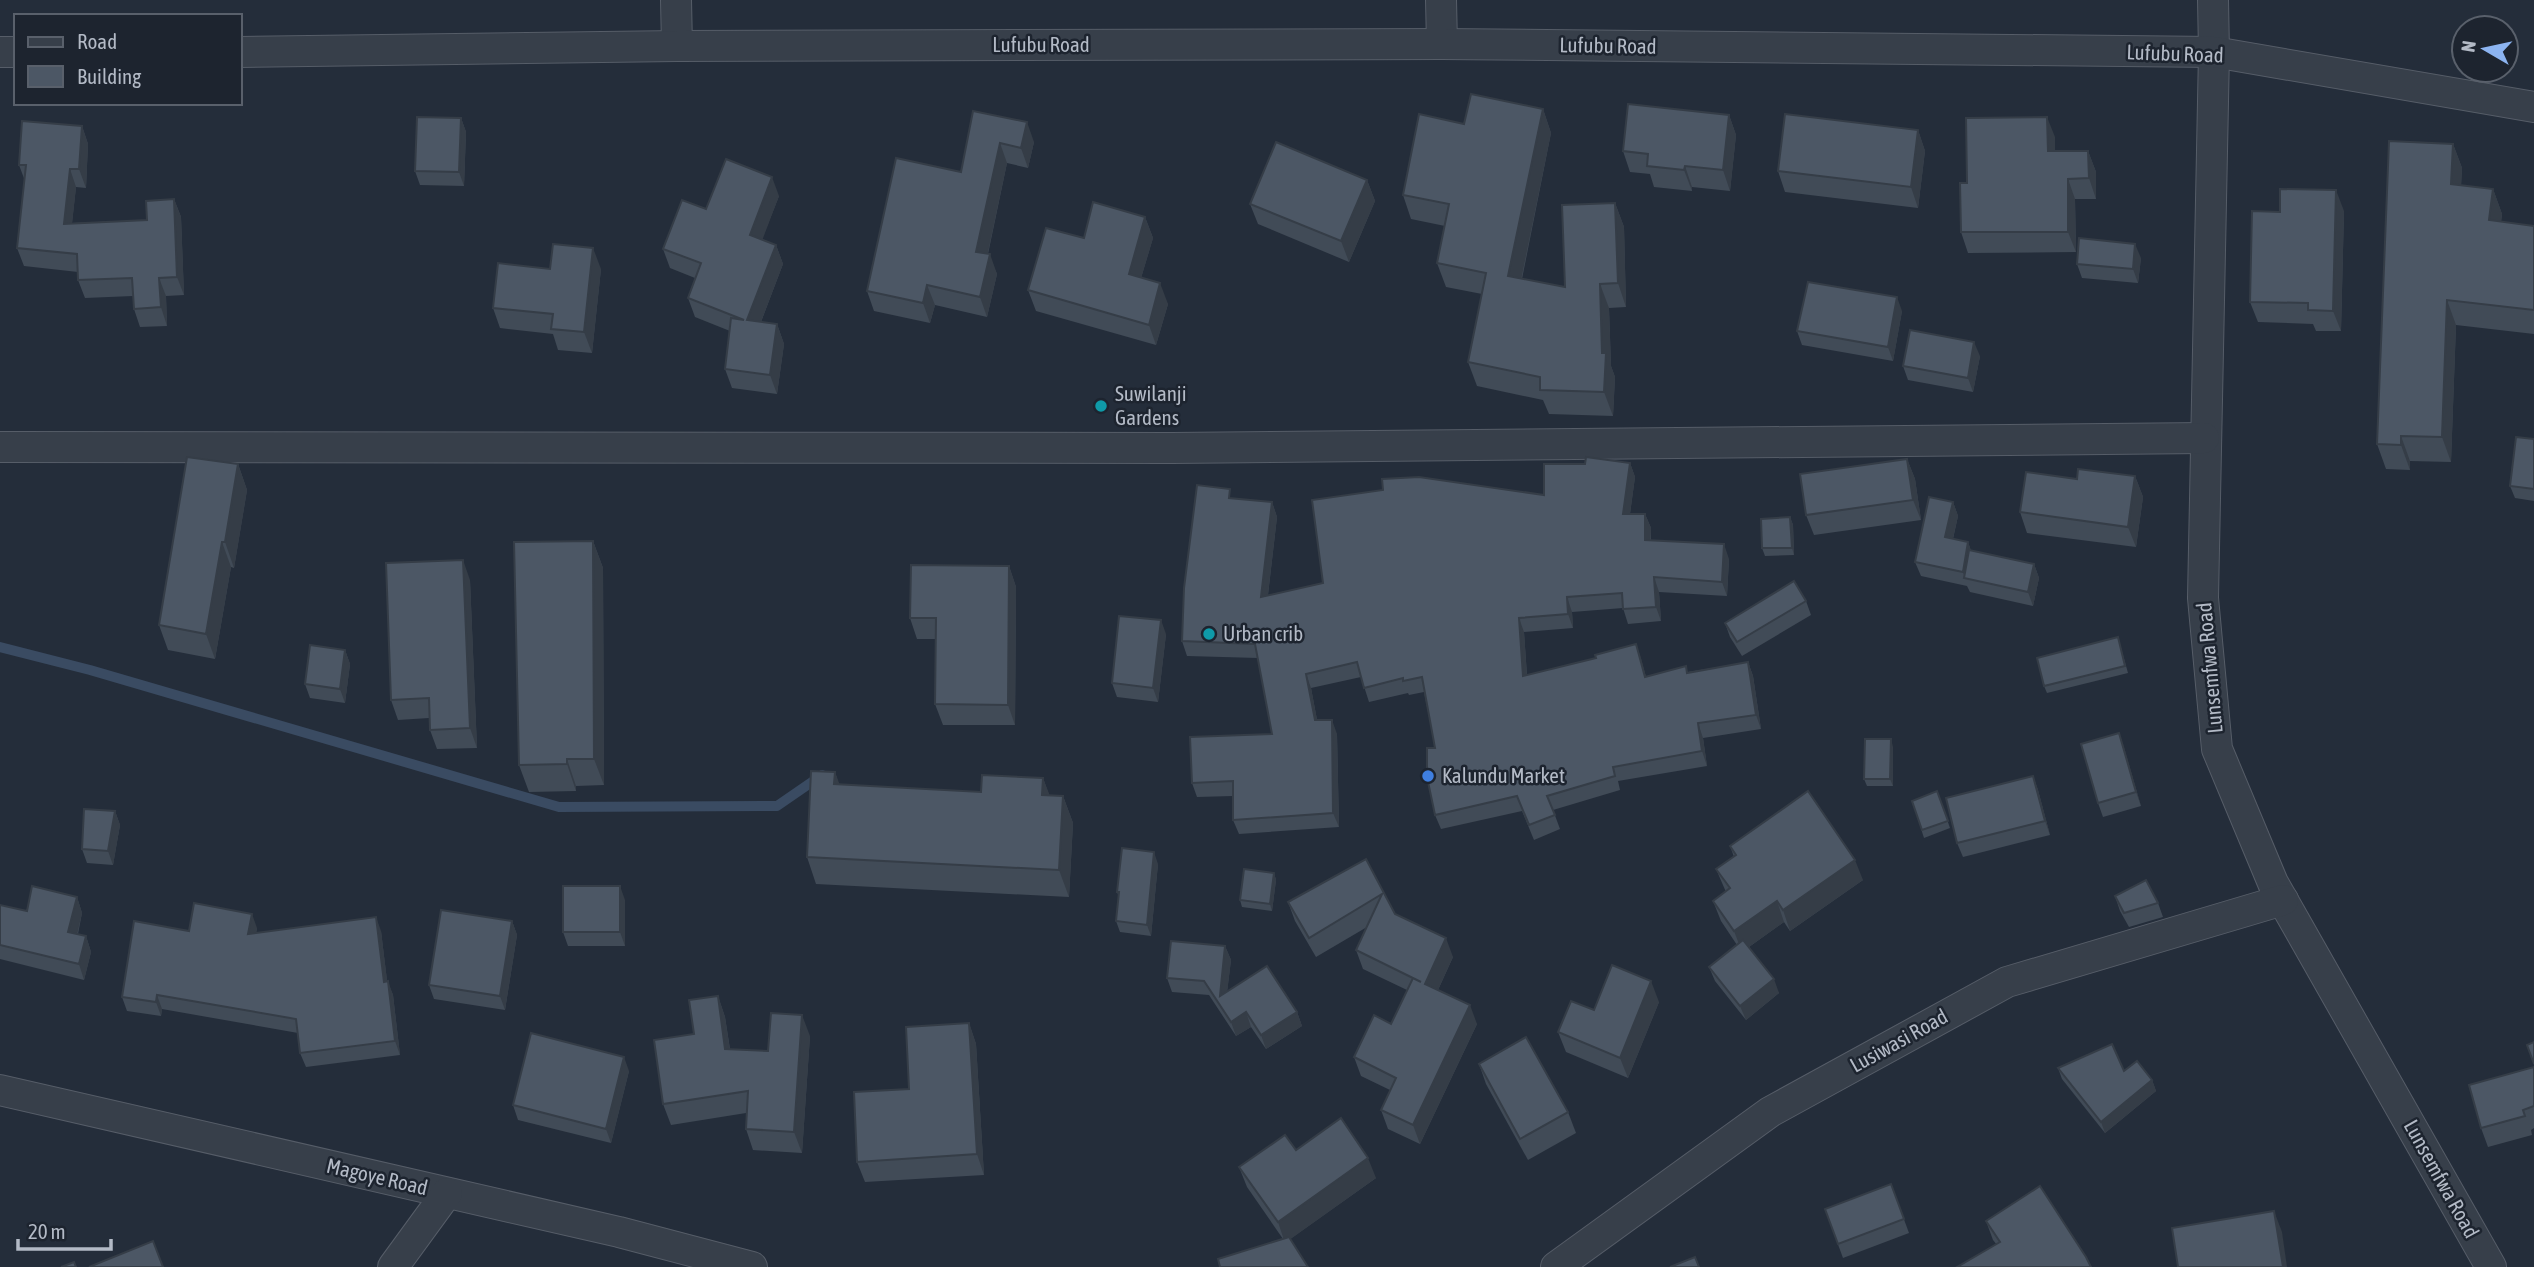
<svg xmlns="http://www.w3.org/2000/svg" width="2534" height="1267" viewBox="0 0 2534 1267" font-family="'Asap Condensed',sans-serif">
<rect width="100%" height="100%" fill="#242d3a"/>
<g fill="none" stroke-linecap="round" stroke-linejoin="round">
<polyline stroke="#3a4b62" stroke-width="10" points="0,647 90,670 559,807 777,806 822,775"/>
<g stroke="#565d68" stroke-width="32">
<g id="street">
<polyline points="676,0 677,46"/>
<polyline points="1441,0 1442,44"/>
<polyline points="2213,0 2214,52 2203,598 2217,749 2273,883 2491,1267"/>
<polyline points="0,52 16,52"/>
<polyline points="240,52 677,46 1442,44 2214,52 2534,107"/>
<polyline points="0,447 1172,448 2204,438"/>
<polyline points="0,1090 619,1232 752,1267"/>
<polyline points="393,1267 447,1193"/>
<polyline points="1556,1267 1770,1112 2007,982 2283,900"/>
</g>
</g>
<use href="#street" stroke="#373f4a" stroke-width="30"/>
</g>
<g fill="#414b57">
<polygon points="1543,109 1551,133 1522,279 1565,287 1615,203 1624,227 1626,307 1609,308 1611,366 1615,377 1613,416 1549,414 1543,400 1477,386 1468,362 1482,294 1446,287 1437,263 1445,226 1411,219 1403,195 1464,124"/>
<polygon points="973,111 1034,142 1028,168 1007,163 988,254 997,274 987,317 935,305 930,323 874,311 867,291 961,172"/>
<polygon points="1729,115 1736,135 1730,191 1692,187 1692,191 1654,187 1650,174 1630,172 1623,151"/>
<polygon points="461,118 466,132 464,186 420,185 415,171"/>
<polygon points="82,126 88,144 86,188 76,187 72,223 147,220 174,199 181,217 184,295 166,296 167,326 140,327 134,309 133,296 85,298 78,280 78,272 24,266 17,248 25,181 19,165"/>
<polygon points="1918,130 1925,151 1918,208 1785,192 1778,171"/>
<polygon points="2055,137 2055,151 2088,151 2096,172 2096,199 2075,199 2076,252 1968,253 1961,232 1967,183"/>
<polygon points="2453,144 2462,168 2461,185 2493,189 2502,214 2501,222 2534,226 2534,334 2456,325 2451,462 2410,461 2410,470 2386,469 2377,444"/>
<polygon points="1367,180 1375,201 1349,262 1258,224 1250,204"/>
<polygon points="779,196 762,239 776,245 783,264 761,322 777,324 784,344 777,394 732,388 725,369 730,331 695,317 688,298 695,278 670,268 663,249 706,209"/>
<polygon points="2344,211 2341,331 2316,331 2313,324 2258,322 2250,302 2280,212"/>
<polygon points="1145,217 1153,238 1141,278 1168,304 1156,345 1036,311 1028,290 1084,238"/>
<polygon points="2141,258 2138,283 2082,278 2077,264"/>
<polygon points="550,269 601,269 592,353 558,350 553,334 500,328 493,308"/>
<polygon points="1902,311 1893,361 1802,345 1797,331"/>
<polygon points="1980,356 1973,392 1908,380 1903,366"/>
<polygon points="2534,439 2534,501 2515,498 2510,486"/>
<polygon points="1907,459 1915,479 1921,520 1814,535 1806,515"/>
<polygon points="1630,463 1635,477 1630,514 1645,514 1651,528 1651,541 1729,559 1727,596 1659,592 1661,621 1628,624 1623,608 1572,612 1573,628 1524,632 1527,675 1596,658 1636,644 1646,677 1688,672 1748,662 1753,676 1761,729 1703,738 1707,766 1618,781 1620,790 1553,810 1560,829 1534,840 1522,811 1441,829 1435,815 1435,748 1424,692 1409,695 1408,693 1369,702 1361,677 1311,688 1317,720 1337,734 1339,827 1239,834 1233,820 1233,796 1197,797 1192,783 1272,734 1258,658 1187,656 1182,641 1233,498 1272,502 1277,517 1268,595 1323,583 1544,495"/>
<polygon points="238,464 247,490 234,568 231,567 215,659 168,650 159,625"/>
<polygon points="2135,476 2143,497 2136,547 2027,533 2020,512 2077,479"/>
<polygon points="1953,502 1958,516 1953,539 1968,542 1971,551 2034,564 2039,578 2033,606 1970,592 1967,586 1921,576 1915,562"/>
<polygon points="1790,517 1793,525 1794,555 1765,556 1762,548"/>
<polygon points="593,541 603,568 604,785 576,786 576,791 529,792 519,765"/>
<polygon points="1009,566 1016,587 1015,725 943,725 935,704 936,639 917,639 910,618"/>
<polygon points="470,580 477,748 437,749 430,730 429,718 398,720 391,700"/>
<polygon points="1806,601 1811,615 1742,656 1730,637 1725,623"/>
<polygon points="1166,634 1158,702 1117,697 1112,683"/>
<polygon points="2118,637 2128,673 2047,693 2044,686"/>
<polygon points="345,650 350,664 345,703 310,698 305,684"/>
<polygon points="2119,733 2141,806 2103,817 2098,803"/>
<polygon points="1893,747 1893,786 1867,786 1864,779"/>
<polygon points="835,772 839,785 981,792 1043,778 1049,795 1063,796 1073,823 1069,897 816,884 807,857"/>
<polygon points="2033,776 2038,790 2050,835 1963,857 1957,843"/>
<polygon points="1937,791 1950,828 1924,838 1912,801"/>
<polygon points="115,811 120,825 113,865 87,863 82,849"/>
<polygon points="1730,846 1863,880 1790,931 1784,922 1749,947 1779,993 1746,1020 1715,981 1709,967 1737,945 1721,921 1713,901 1726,892 1716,869 1734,857"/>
<polygon points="1366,859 1395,914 1453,957 1438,990 1477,1024 1420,1144 1388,1129 1381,1110 1390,1090 1361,1076 1354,1057 1391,1024 1407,990 1363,969 1356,950 1367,927 1316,957 1295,921 1288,902"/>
<polygon points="1158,864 1151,936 1120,932 1116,921 1119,897 1117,892"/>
<polygon points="1274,873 1276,880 1272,911 1242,907 1240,900"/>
<polygon points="2115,896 2158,903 2163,917 2129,927 2120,911"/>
<polygon points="77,897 82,913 78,934 86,936 91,952 84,980 0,959 0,905 27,911"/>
<polygon points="625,900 625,946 568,946 563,932"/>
<polygon points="512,921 517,935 505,1010 434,999 429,985"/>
<polygon points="257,928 256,933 381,931 387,981 393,995 400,1055 306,1067 300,1053 298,1033 162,1009 161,1016 127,1011 122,997 189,931"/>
<polygon points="1225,946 1231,960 1227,992 1297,1012 1302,1026 1266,1049 1251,1027 1236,1036 1209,995 1172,992 1167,978"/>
<polygon points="718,996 725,1017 730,1049 768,1051 810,1036 802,1153 753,1150 746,1129 746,1113 671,1125 663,1104 694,1034"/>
<polygon points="1659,1002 1628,1078 1566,1052 1558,1032 1594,1010"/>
<polygon points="969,1023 976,1044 984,1175 865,1182 857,1162 909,1089"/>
<polygon points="1479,1064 1568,1112 1576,1133 1528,1160 1486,1084"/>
<polygon points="2534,1067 2534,1128 2531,1130 2532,1135 2488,1147 2481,1128"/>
<polygon points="2058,1068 2124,1071 2152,1080 2156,1091 2105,1133 2062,1079"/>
<polygon points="629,1071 611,1143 518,1120 513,1105"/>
<polygon points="1296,1150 1376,1178 1290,1239 1283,1239 1247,1187 1239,1167"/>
<polygon points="1891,1184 1909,1233 1843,1258 1825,1209"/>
<polygon points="1986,1221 2091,1267 1997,1245 1993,1240"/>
</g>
<g fill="#353d47">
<polygon points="1543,109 1551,133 1517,300 1508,276"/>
<polygon points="1729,115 1736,135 1730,191 1723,170"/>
<polygon points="2047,117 2055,137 2055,172 2048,151"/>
<polygon points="461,118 466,132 464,186 459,172"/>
<polygon points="1027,122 1034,142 1028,168 1021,148"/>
<polygon points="82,126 88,144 86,188 79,169"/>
<polygon points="1918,130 1925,151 1918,208 1911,187"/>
<polygon points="1000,143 1007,163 984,271 976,252"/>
<polygon points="2453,144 2462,168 2460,209 2451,184"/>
<polygon points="2088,151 2096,172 2096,199 2089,178"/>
<polygon points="1685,166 1692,187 1692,191 1684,170"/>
<polygon points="70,169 76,187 70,242 64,224"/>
<polygon points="772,177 779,196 757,254 750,235"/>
<polygon points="2068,179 2075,199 2076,252 2068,232"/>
<polygon points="1367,180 1375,201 1349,262 1341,241"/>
<polygon points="2493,189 2502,214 2498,245 2489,220"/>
<polygon points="2336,190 2344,211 2341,331 2333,311"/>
<polygon points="174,199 181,217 184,295 177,277"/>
<polygon points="1615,203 1624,227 1626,307 1618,283"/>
<polygon points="1145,217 1153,238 1136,295 1129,274"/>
<polygon points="2135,244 2141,258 2138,283 2133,269"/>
<polygon points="776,245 783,264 754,340 747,320"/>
<polygon points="593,248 601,269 592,353 584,332"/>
<polygon points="990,254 997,274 987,317 980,297"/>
<polygon points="159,278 166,296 167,326 161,307"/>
<polygon points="1160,283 1168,304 1156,345 1149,325"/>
<polygon points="1600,284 1609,308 1611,366 1615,377 1613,416 1604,392"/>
<polygon points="927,285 935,305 930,323 923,303"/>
<polygon points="1897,297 1902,311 1893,361 1888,347"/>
<polygon points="2447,300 2456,325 2451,462 2442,437"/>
<polygon points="777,324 784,344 777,394 770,375"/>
<polygon points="1974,342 1980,356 1973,392 1968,378"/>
<polygon points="2401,436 2410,461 2410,470 2401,445"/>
<polygon points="1907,459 1915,479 1921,520 1913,500"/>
<polygon points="1630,463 1635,477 1628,528 1623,514"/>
<polygon points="238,464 247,490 234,568 225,542"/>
<polygon points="2135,476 2143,497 2136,547 2128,527"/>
<polygon points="1272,502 1277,517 1266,611 1261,597"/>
<polygon points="1953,502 1958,516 1950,551 1945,537"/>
<polygon points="1645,514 1651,528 1650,555 1645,540"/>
<polygon points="1790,517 1793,525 1794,555 1792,548"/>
<polygon points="593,541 603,568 604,785 594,759"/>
<polygon points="222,542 231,567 215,659 206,634"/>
<polygon points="1968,542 1973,556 1965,578 1963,572"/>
<polygon points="1724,544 1729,559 1727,596 1722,582"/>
<polygon points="463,560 470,580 477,748 470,728"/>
<polygon points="2034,564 2039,578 2033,606 2028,592"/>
<polygon points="1009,566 1016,587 1015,725 1008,705"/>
<polygon points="1654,577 1659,592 1661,621 1656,607"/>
<polygon points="1567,597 1572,612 1573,628 1568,614"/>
<polygon points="1519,618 1524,632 1528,691 1523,676"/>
<polygon points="1161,620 1166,634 1158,702 1153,688"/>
<polygon points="1636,644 1641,658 1650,691 1645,677"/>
<polygon points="345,650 350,664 345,703 340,689"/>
<polygon points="1748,662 1753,676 1761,729 1756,715"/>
<polygon points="1306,674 1311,688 1320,735 1315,720"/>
<polygon points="1332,720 1337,734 1339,827 1333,813"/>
<polygon points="1698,723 1703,738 1707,766 1702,751"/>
<polygon points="2119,733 2124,747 2141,806 2136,792"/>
<polygon points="1891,739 1893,747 1893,786 1890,779"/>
<polygon points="567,759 576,786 576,791 567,764"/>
<polygon points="835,772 845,799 834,784"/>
<polygon points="2033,776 2038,790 2050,835 2045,821"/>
<polygon points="1043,778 1053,804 1042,795"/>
<polygon points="1063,796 1073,823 1069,897 1059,870"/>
<polygon points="115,811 120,825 113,865 108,851"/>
<polygon points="1154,852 1158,864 1151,936 1147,925"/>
<polygon points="1855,860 1863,880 1790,931 1783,910"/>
<polygon points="1274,873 1276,880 1272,911 1270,904"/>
<polygon points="620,886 625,900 625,946 620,932"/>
<polygon points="77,897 82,913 74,948 68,932"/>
<polygon points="1777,901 1784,922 1742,952 1734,931"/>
<polygon points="252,914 257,928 254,948 248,934"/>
<polygon points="376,917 381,931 389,996 384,982"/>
<polygon points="512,921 517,935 505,1010 500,996"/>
<polygon points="86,936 91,952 84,980 79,964"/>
<polygon points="1446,938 1453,957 1432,1003 1425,984"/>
<polygon points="1225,946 1231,960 1225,1010 1220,996"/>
<polygon points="1774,979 1779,993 1746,1020 1740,1006"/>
<polygon points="388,981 393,995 400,1055 395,1041"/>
<polygon points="1651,981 1659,1002 1628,1078 1620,1058"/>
<polygon points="157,995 162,1009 161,1016 156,1002"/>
<polygon points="718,996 725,1017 733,1070 725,1049"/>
<polygon points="1470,1005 1477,1024 1420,1144 1413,1125"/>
<polygon points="1246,1012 1251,1027 1236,1036 1231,1022"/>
<polygon points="1297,1012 1302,1026 1266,1049 1261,1035"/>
<polygon points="802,1015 810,1036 802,1153 794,1132"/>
<polygon points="969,1023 976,1044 984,1175 977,1154"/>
<polygon points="624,1057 629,1071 611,1143 606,1129"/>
<polygon points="2152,1080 2156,1091 2105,1133 2101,1122"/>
<polygon points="1368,1158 1376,1178 1285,1243 1278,1222"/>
<polygon points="2274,1211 2282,1232 2287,1267 2283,1267"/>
</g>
<g fill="#4c5765" stroke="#353d47" stroke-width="2">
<polygon points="1471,94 1543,109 1508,276 1565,287 1562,205 1615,203 1618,283 1600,284 1602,353 1606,353 1604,392 1540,390 1540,377 1468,362 1486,273 1437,263 1449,204 1403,195 1419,114 1464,124"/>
<polygon points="1628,104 1729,115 1723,170 1685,166 1684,170 1647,166 1648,154 1623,151"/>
<polygon points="973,111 1027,122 1021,148 1000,143 976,252 990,254 980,297 927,285 923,303 867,291 896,158 961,172"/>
<polygon points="1785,114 1918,130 1911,187 1778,171"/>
<polygon points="417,117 461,118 459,172 415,171"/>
<polygon points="2047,117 2048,151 2088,151 2089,178 2068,179 2068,232 1961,232 1960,183 1967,183 1966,118"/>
<polygon points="22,121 82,126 79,169 70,169 64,224 147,220 146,201 174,199 177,277 159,278 161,307 134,309 132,278 78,280 77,254 17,248 26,165 19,165"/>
<polygon points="2389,141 2453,144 2451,184 2493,189 2489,220 2534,226 2534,310 2447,300 2442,437 2401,436 2401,445 2377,444"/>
<polygon points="1276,142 1367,180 1341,241 1250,204"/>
<polygon points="726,159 772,177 750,235 776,245 747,320 777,324 770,375 725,369 731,318 744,320 688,298 701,263 663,249 682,200 706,209"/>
<polygon points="2280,189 2336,190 2333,311 2308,310 2308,303 2250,302 2252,211 2280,212"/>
<polygon points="1093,202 1145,217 1129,274 1160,283 1149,325 1028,290 1046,228 1084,238"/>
<polygon points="2079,238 2135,244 2133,269 2077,264"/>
<polygon points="553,244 593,248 584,332 551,329 553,314 493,308 498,263 550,269"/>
<polygon points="1808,282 1897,297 1888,347 1797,331"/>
<polygon points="1910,330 1974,342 1968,378 1903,366"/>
<polygon points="2516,437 2534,439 2534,489 2510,486"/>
<polygon points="187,457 238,464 225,542 222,542 206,634 159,625"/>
<polygon points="1586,457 1630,463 1623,514 1645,514 1645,540 1724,544 1722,582 1654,577 1656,607 1623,609 1622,593 1567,597 1568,614 1519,618 1523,676 1596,658 1595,655 1636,644 1645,677 1686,666 1687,673 1748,662 1756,715 1698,723 1702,751 1613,767 1615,776 1547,796 1555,815 1529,825 1517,796 1435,815 1427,777 1427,748 1435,748 1422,677 1403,681 1403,678 1364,688 1357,662 1306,674 1315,720 1332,720 1333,813 1233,820 1233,781 1192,783 1190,737 1272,734 1255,644 1182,641 1184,588 1197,485 1230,489 1229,498 1272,502 1261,597 1323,583 1312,500 1383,490 1382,479 1419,477 1544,495 1544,464 1585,464"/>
<polygon points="1907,459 1913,500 1806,515 1800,474"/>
<polygon points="2078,469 2135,476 2128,527 2020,512 2026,472 2077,479"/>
<polygon points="1929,497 1953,502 1945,537 1968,542 1963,572 1915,562"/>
<polygon points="1790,517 1792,548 1762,548 1761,519"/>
<polygon points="593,541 594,759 567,759 567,764 519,765 514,542"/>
<polygon points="1969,550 2034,564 2028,592 1964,578"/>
<polygon points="463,560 470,728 430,730 429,698 391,700 386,563"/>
<polygon points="911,565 1009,566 1008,705 935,704 936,618 910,618"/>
<polygon points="1794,581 1806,601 1737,642 1725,623"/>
<polygon points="1119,616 1161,620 1153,688 1112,683"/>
<polygon points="2118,637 2125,666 2044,686 2037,658"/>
<polygon points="310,645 345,650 340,689 305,684"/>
<polygon points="2119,733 2136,792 2098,803 2081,744"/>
<polygon points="1865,739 1891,739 1890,779 1864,779"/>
<polygon points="811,771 835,772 834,784 981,792 982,775 1043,778 1042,795 1063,796 1059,870 807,857"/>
<polygon points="2033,776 2045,821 1957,843 1946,798"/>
<polygon points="1808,791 1855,860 1783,910 1777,901 1734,931 1713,901 1730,888 1716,869 1736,855 1730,846"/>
<polygon points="1937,791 1948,821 1922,830 1912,801"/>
<polygon points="84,809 115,811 108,851 82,849"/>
<polygon points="1122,848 1154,852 1147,925 1116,921 1119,892 1117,892"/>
<polygon points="1366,859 1395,914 1446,938 1425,984 1470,1005 1413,1125 1381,1110 1396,1078 1354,1057 1374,1015 1391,1024 1413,978 1421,982 1356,950 1382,894 1309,938 1288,902"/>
<polygon points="1244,869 1274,873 1270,904 1240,900"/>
<polygon points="2146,880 2158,903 2124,913 2115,896"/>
<polygon points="32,886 77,897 68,932 86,936 79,964 0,945 0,905 27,911"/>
<rect x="563" y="886" width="57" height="46"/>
<polygon points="194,903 252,914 248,934 376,917 384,982 388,981 395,1041 300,1053 296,1019 157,995 156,1002 122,997 134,921 189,931"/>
<polygon points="441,910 512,921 500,996 429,985"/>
<polygon points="1743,940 1774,979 1740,1006 1709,967"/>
<polygon points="1171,941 1225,946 1220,996 1267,966 1297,1012 1261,1035 1246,1012 1231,1022 1204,981 1167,978"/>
<polygon points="1612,965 1651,981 1620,1058 1558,1032 1571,1001 1594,1010"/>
<polygon points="718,996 725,1049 768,1051 771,1013 802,1015 794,1132 746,1129 748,1091 663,1104 654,1040 694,1034 689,1000"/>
<polygon points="969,1023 977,1154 857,1162 854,1092 909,1089 906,1027"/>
<polygon points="531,1033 624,1057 606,1129 513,1105"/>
<polygon points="1526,1037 1568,1112 1520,1139 1479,1064"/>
<polygon points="2534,1042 2534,1064 2527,1045"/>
<polygon points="2112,1044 2124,1071 2137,1061 2152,1080 2101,1122 2058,1068"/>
<polygon points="2534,1067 2534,1106 2523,1110 2525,1116 2481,1128 2469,1085"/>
<polygon points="1341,1118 1368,1158 1278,1222 1239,1167 1285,1135 1296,1150"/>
<polygon points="1891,1184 1904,1219 1838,1244 1825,1209"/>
<polygon points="2040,1186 2086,1257 2091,1267 1957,1267 2000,1242 1986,1221"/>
<polygon points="2274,1211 2283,1267 2178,1267 2172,1228"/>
<polygon points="1289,1237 1308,1267 1220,1267 1218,1259"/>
<polygon points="153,1241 163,1267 89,1267"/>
<polygon points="1695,1257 1699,1267 1670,1267"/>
<polygon points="74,1262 76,1267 61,1267"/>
</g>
<g fill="#0f9aa8" stroke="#1d242f" stroke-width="2.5">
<circle cx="1101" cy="406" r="7"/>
<circle cx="1209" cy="634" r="7"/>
</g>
<circle fill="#3f7fe0" stroke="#1d242f" stroke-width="2.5" cx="1428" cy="776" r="7"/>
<g text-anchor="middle" stroke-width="5" stroke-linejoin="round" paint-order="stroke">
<g font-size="21" fill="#b3bac6" stroke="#1d242f">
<text x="1041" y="52">Lufubu Road</text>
<text transform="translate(1608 46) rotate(1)" y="7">Lufubu Road</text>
<text transform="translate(2175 54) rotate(2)" y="7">Lufubu Road</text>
<text transform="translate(2210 668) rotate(-95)" y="7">Lunsemfwa Road</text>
<text transform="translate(1899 1041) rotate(-29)" y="7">Lusiwasi Road</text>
<text transform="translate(377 1177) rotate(13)" y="7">Magoye Road</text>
<text transform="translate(2441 1179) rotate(61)" y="7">Lunsemfwa Road</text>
</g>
<g font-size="21" fill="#b3bac6" stroke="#1d242f" text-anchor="start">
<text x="1115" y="401">Suwilanji<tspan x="1115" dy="24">Gardens</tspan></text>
<text x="1223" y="641">Urban crib</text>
<text x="1442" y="783">Kalundu Market</text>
</g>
</g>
<rect x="14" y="14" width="228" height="91" fill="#1d242f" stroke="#59606b" stroke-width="2"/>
<rect x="28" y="37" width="35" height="10" fill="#373f4a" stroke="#59606b" stroke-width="2"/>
<text x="77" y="49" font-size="21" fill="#b3bac6">Road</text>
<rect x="28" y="66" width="35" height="21" fill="#4c5765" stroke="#59606b" stroke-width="2"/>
<text x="77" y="84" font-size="21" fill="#b3bac6">Building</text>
<g transform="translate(2485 49) rotate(279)"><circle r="33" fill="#1d242f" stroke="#59606b" stroke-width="2"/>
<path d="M0-5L12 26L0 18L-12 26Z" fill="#8cb4f1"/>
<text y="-10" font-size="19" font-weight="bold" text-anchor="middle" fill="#b3bac6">N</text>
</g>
<path d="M18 1239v10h93v-10" fill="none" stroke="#b3bac6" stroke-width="3.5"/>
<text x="28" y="1239" font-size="21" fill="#b3bac6" stroke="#1d242f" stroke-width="5" paint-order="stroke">20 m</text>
</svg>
